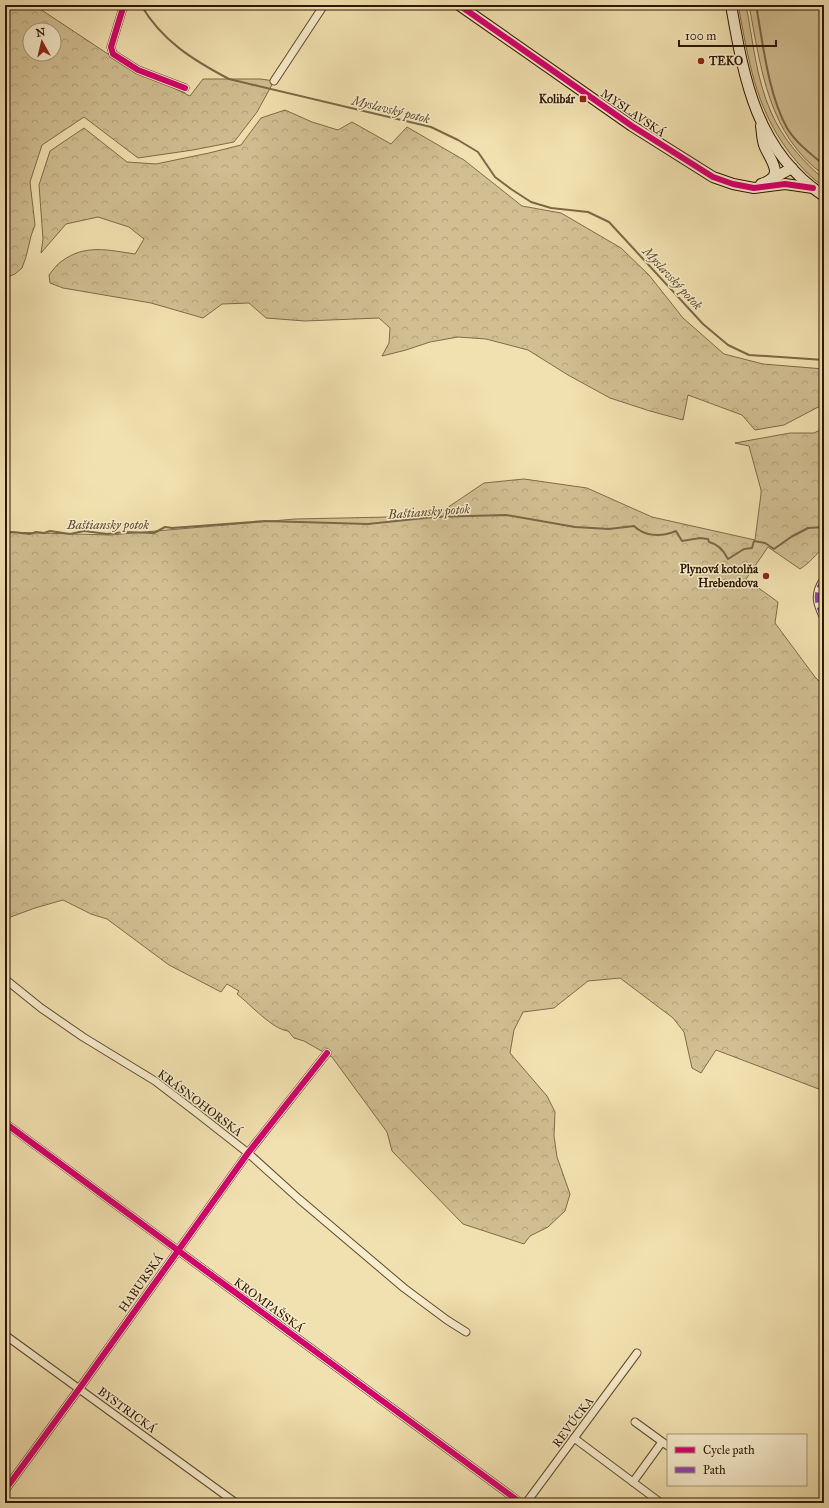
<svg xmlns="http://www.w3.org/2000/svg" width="829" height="1508" viewBox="0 0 829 1508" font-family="'IM FELL Great Primer',serif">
<defs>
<pattern id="forest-crowns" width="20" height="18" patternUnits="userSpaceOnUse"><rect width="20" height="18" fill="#d1bf92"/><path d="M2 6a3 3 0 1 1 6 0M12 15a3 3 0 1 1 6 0" fill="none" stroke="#b4a37c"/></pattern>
</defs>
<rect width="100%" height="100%" fill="#f2e1b0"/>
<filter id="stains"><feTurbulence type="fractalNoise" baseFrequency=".005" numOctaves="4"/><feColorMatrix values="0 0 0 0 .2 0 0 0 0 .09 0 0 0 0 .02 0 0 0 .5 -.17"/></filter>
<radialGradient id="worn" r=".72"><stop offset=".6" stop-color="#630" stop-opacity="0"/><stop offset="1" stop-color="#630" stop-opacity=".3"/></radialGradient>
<g fill="#d1bf92" stroke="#7f6b49">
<path d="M738 5H746C753 40 756 79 771 112 782 138 803 162 824 179V187C810 177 799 165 789 152 754 105 749 60 738 5Z"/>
<path d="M749 5H824V175C768 135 761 68 749 5Z"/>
</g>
<g fill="url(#forest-crowns)" stroke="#7f6b49" fill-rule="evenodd">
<path d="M5 5H34L120 62 190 96 203 79H261L274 81 257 112 234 142 193 150 138 158 84 117 42 145 30 182 35 225 31 236 26 257 22 268 15 274 5 278ZM30 30H54V54H30Z"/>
<path d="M285 110 312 122 338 130 352 122 391 144 407 127 464 160 522 206 561 213 621 248 649 275 683 318 724 354 763 364 824 369V404L784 425 755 430 742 415 688 395 683 420 650 411 610 398 568 375 528 350 486 339 458 337 430 342 406 350 382 356 389 343 390 328 379 318 305 321 266 318 249 303 222 304 203 318 151 303 63 288 50 283 49 275C53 270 57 264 62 261 85 244 108 250 135 254L144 239 129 227 98 217 66 224 41 253 43 239 39 185 50 151 84 128 127 162 156 164 209 153 241 145 261 118Z"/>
<path d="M824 428V547C816 554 810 563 800 569L768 547 746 579 778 602 775 623 815 677 824 686V1091L716 1050 701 1073 692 1068 684 1032 673 1018 620 978 588 981 554 1008 523 1012 514 1030 510 1053 547 1096 555 1112 554 1136 557 1157 570 1194 565 1211 548 1227 530 1236 524 1244 463 1224 392 1151 387 1132 332 1057 304 1041 294 1038 288 1031C272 1029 251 1005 237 994L239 991 227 984 221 992 169 965 107 919 91 914 63 900 35 908 5 919V532L110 535 295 519 435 516 484 483 524 479 587 488 652 517 755 540 761 494V490L749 446 735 443 790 433H814Z"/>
</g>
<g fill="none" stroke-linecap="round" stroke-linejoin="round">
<g stroke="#7b6746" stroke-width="2">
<path d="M141 5C162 41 193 60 229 79L431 127 458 140 478 152 495 177 511 189 531 202 551 208 588 212 609 222 703 324 728 345 749 355 824 360"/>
<path d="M756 5C763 43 768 94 787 128 796 143 811 154 824 165"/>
<path d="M5 534 12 532 30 534 36 532 44 533 50 531 70 534 84 531 107 534 124 532 154 533 165 527 172 528 265 521 368 524 434 517 506 515 575 527 609 529 634 526C645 537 662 537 676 531L682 541 700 538 708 539 709 542C718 544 724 551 728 559L744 549 752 548 754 541 765 543 774 549 791 537 808 528 824 527"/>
</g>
<g stroke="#5e4a2c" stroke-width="9">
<g id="street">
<polyline points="123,5 122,11 111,47 113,54 138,70 185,88"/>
<polyline points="274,81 324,5"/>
<path d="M824 579C814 593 816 603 824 618"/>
<polyline points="5,979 41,1008 83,1037 155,1081 197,1113 248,1153 299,1199 404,1288 447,1320 466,1332"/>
<polyline points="5,1123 521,1503"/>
<polyline points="5,1335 236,1503"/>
<polyline points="635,1422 668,1446"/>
<polyline points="574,1438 661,1503"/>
<polyline points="633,1482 662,1442"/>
<polyline points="5,1490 79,1389 248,1153 327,1053"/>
<polyline points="526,1503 637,1353"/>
</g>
</g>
<g stroke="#2d1700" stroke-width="12">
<g id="secondary">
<polyline points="459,5 632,126 713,177 733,184 754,188 785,184 813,188"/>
<path d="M731 5C744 79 756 151 824 196"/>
<polyline points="770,180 792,168"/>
<path d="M761 184C787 176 770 161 764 145 762 139 762 132 761 126"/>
</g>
</g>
<use href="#street" stroke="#f7eccc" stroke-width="7"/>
<use href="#secondary" stroke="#f7eccc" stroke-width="10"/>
<path stroke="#8e44ad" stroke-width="5" stroke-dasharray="10 5" stroke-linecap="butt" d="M824 579C814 593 816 603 824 618"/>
<g stroke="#f7eccc" stroke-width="8">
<g id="cycleway">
<polyline points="123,5 122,11 111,47 113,54 138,70 185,88"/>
<polyline points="459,5 632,126 713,177 733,184 754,188 785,184 813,188"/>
<polyline points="5,1123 521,1503"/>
<polyline points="5,1490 79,1389 248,1153 327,1053"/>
</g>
</g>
<use href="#cycleway" stroke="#d6006c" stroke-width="6"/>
</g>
<g fill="#8f2418" stroke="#f7eccc" stroke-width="1.5">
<circle cx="701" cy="61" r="4"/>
<rect x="579" y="95" width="8" height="8" rx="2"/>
<circle cx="766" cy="576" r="4"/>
</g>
<g text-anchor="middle" stroke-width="3" stroke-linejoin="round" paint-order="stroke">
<g font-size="12" font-weight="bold" fill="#2d1700" stroke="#f7eccc" text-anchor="end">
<text x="709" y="65" text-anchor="start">TEKO</text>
<text x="575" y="103">Kolibár</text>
<text x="758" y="573">Plynová kotolňa<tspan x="758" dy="14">Hrebendova</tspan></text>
</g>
<g font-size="12" fill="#2d1700" stroke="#f7eccc">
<text transform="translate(633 113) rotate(34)" y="4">MYSLAVSKÁ</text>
<text transform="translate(200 1103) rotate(37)" y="4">KRÁSNOHORSKÁ</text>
<text transform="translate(141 1283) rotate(-55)" y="4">HABURSKÁ</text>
<text transform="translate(269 1305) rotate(36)" y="4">KROMPAŠSKÁ</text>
<text transform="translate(127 1410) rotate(36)" y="4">BYSTRICKÁ</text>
<text transform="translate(573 1422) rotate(-53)" y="4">REVÚCKA</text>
</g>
<g font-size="13" font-style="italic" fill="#614c2e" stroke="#f7eccc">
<text transform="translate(391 109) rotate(14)" y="5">Myslavský potok</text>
<text transform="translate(673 278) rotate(47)" y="5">Myslavský potok</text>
<text transform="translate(429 511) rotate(-4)" y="5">Baštiansky potok</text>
<text x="108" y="529">Baštiansky potok</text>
</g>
</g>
<rect width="829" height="1508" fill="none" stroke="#f2e1b0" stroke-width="20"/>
<rect x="6" y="6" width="817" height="1496" fill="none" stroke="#2d1700" stroke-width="2"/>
<rect x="10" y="10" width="809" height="1488" fill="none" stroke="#2d1700"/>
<rect x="667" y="1434" width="140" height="52" fill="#f7eccc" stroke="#a6977a"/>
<rect x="675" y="1447" width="20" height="6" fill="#d6006c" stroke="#a6977a"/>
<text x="703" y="1454" font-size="12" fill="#2d1700">Cycle path</text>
<rect x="675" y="1467" width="20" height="6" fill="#8e44ad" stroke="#a6977a"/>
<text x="703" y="1474" font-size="12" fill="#2d1700">Path</text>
<g transform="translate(42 42) rotate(352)"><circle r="19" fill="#f7eccc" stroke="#a6977a"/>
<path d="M0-3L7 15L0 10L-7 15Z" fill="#8f2418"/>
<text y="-6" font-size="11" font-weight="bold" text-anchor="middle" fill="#2d1700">N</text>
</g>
<path d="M679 40v6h97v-6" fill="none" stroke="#2d1700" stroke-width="2"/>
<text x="685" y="40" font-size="12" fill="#2d1700" stroke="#f7eccc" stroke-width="3" paint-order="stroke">100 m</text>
<rect width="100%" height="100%" filter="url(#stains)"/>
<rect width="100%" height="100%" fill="url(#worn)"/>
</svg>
